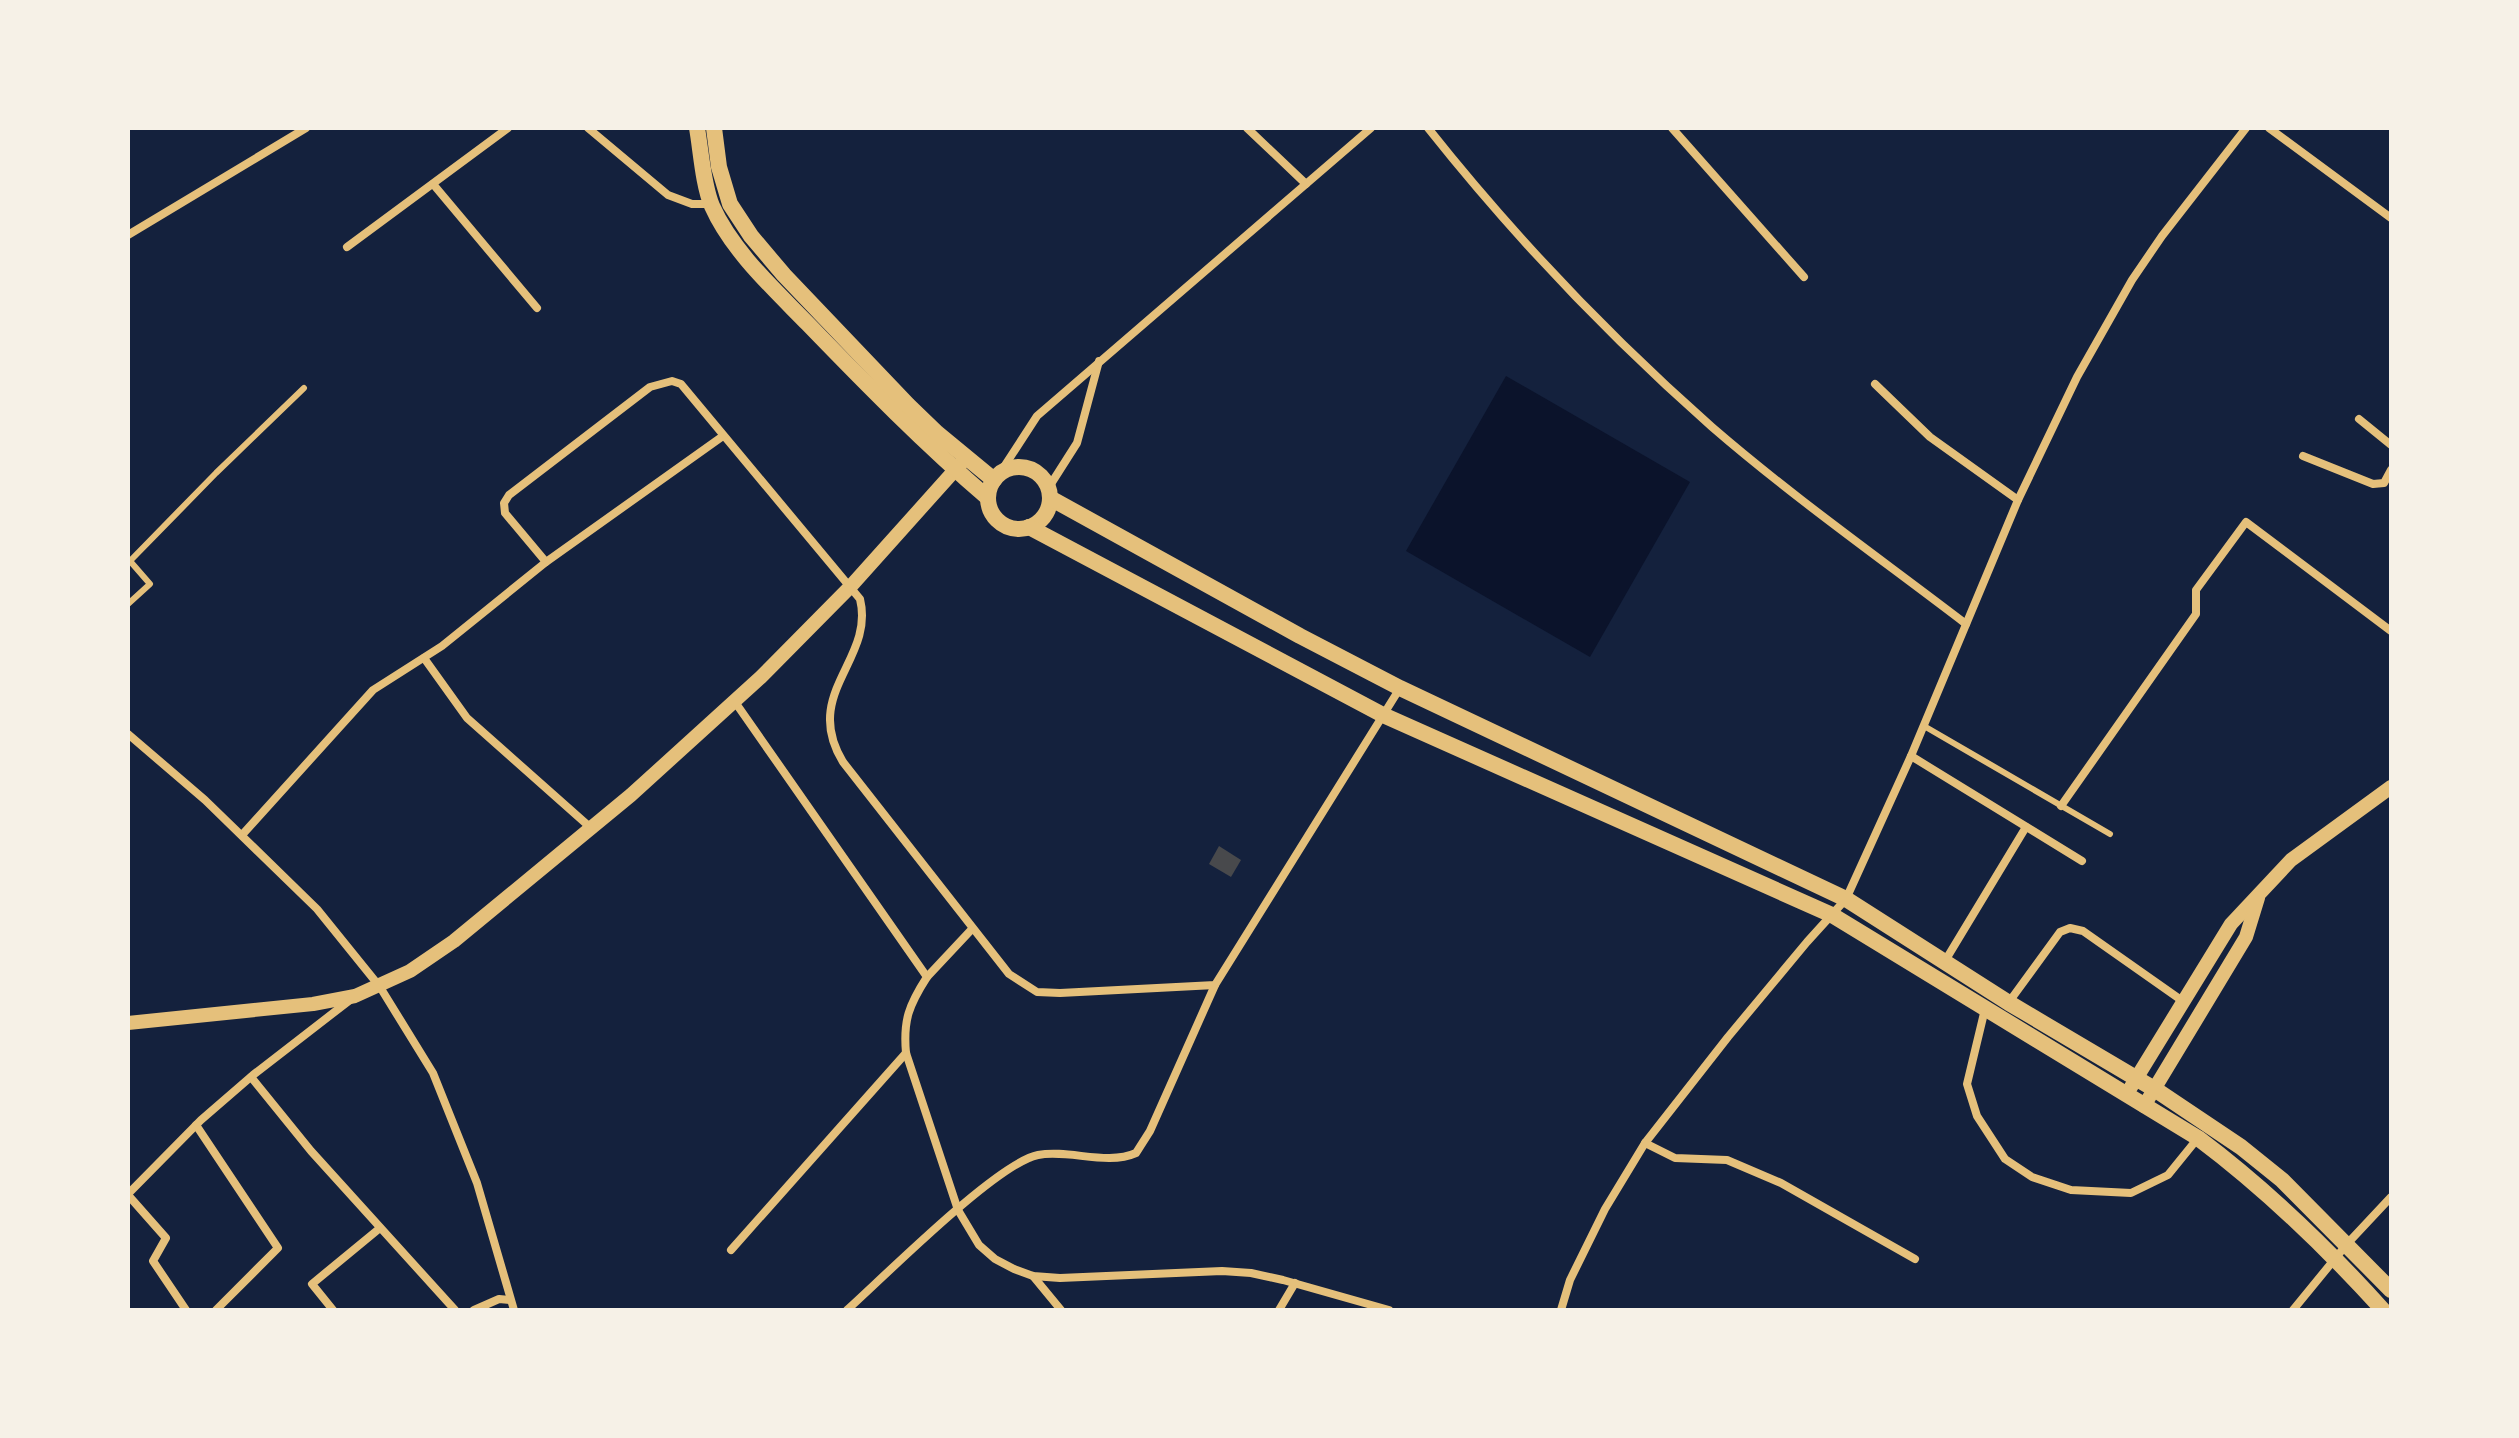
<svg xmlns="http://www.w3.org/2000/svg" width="2519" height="1438" viewBox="0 0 2519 1438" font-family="'Exo 2',sans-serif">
<rect width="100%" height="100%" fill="#14213d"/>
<polygon fill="#0b132b" points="1506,376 1690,482 1590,657 1406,551"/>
<polygon fill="#48494c" points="1219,846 1241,860 1231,877 1209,864"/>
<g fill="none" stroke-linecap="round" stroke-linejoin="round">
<g stroke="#e5c07b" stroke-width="6">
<polyline points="128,604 150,584 130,561 216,473 304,388"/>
<polyline points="1924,726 2110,834"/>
</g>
<g stroke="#e5c07b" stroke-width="8">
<polyline points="588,128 668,195 692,204 713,204"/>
<polyline points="1247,128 1306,184"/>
<path d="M1428 128C1513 235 1609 336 1712 427 1793 497 1881 559 1966 624"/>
<polyline points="1672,128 1804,277"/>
<polyline points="2269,128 2391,218"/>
<polyline points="433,184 537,308"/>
<polyline points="128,235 306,128"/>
<polyline points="347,247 508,128"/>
<polyline points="1875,384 1930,437 2018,500"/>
<polyline points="2359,419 2391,445"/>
<polyline points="2303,456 2373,484 2384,483 2391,470"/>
<polyline points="1000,473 1037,416 1371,128"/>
<polyline points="1049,487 1077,443 1099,361"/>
<path d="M546 562 505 513 504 503 509 495 650 387 672 381 681 384 860 599C875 660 801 693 843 762L1009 974 1037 992 1060 993 1215 985 1400 688"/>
<polyline points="424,658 467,718 591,828"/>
<path d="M735 702 927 977C909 1005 903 1020 906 1053L958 1210 979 1245 995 1259 1014 1269 1033 1276 1060 1278 1222 1271 1251 1273 1283 1280 1389 1310"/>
<polyline points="128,734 205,800 317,909 380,987 433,1073 477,1183 514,1310"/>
<polyline points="1911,756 2082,861"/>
<polyline points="2061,806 2196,614 2196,590 2246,522 2391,631"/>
<polyline points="242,835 373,690 442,646 546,562 723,436"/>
<polyline points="1945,961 2026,827"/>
<polyline points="927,977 972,929"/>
<polyline points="2009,1002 2060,932 2070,928 2083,931 2184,1002"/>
<polyline points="1985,1009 1967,1084 1977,1116 2005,1159 2032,1177 2071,1190 2131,1193 2168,1175 2198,1138"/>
<polyline points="251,1077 311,1151 455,1310"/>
<polyline points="196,1125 278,1248 216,1310"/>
<polyline points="1645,1143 1675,1158 1727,1160 1781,1183 1915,1259"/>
<polyline points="128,1194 201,1120 253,1075 350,1000"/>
<polyline points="128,1195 166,1238 153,1261 186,1310"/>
<polyline points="731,1250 906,1053"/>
<polyline points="1033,1276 1061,1310"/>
<polyline points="333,1310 312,1284 380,1228"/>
<polyline points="474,1310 499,1299 510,1300"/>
<path d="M847 1310C884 1277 997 1163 1038 1155 1069 1149 1107 1166 1136 1153L1150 1131 1215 985"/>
<polyline points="1279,1310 1295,1283"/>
<polyline points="1561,1310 1570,1280 1605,1209 1645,1143 1728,1037 1807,942 1846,899 1911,756 2018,500 2077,377 2132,280 2162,236 2246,128"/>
<polyline points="2293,1310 2347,1244 2391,1197"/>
</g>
<g stroke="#e5c07b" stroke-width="14">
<polyline points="128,1023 313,1004 355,996 410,971 454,941 631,795 761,677 851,586 963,461"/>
<polyline points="2131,1087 2231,924 2291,860 2391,787"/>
<polyline points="2144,1106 2246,937 2258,898"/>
</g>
<g stroke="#e5c07b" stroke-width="16">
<path d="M697 128C701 151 703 185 712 206 732 251 774 289 808 324 866 384 925 444 988 498"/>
<polyline points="714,128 719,167 730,204 751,236 784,275 908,405 937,433 994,480"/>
<circle cx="1019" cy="498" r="31"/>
<polyline points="1050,498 1300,636 1400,688 1846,899 2009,1003 2156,1090 2241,1147 2282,1180 2391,1290"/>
<path d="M1029 527 1383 715 1832 915 2198 1138C2266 1189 2326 1247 2383 1310"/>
</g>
</g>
<rect width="2519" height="1438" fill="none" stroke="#f6f1e7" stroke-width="260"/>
</svg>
